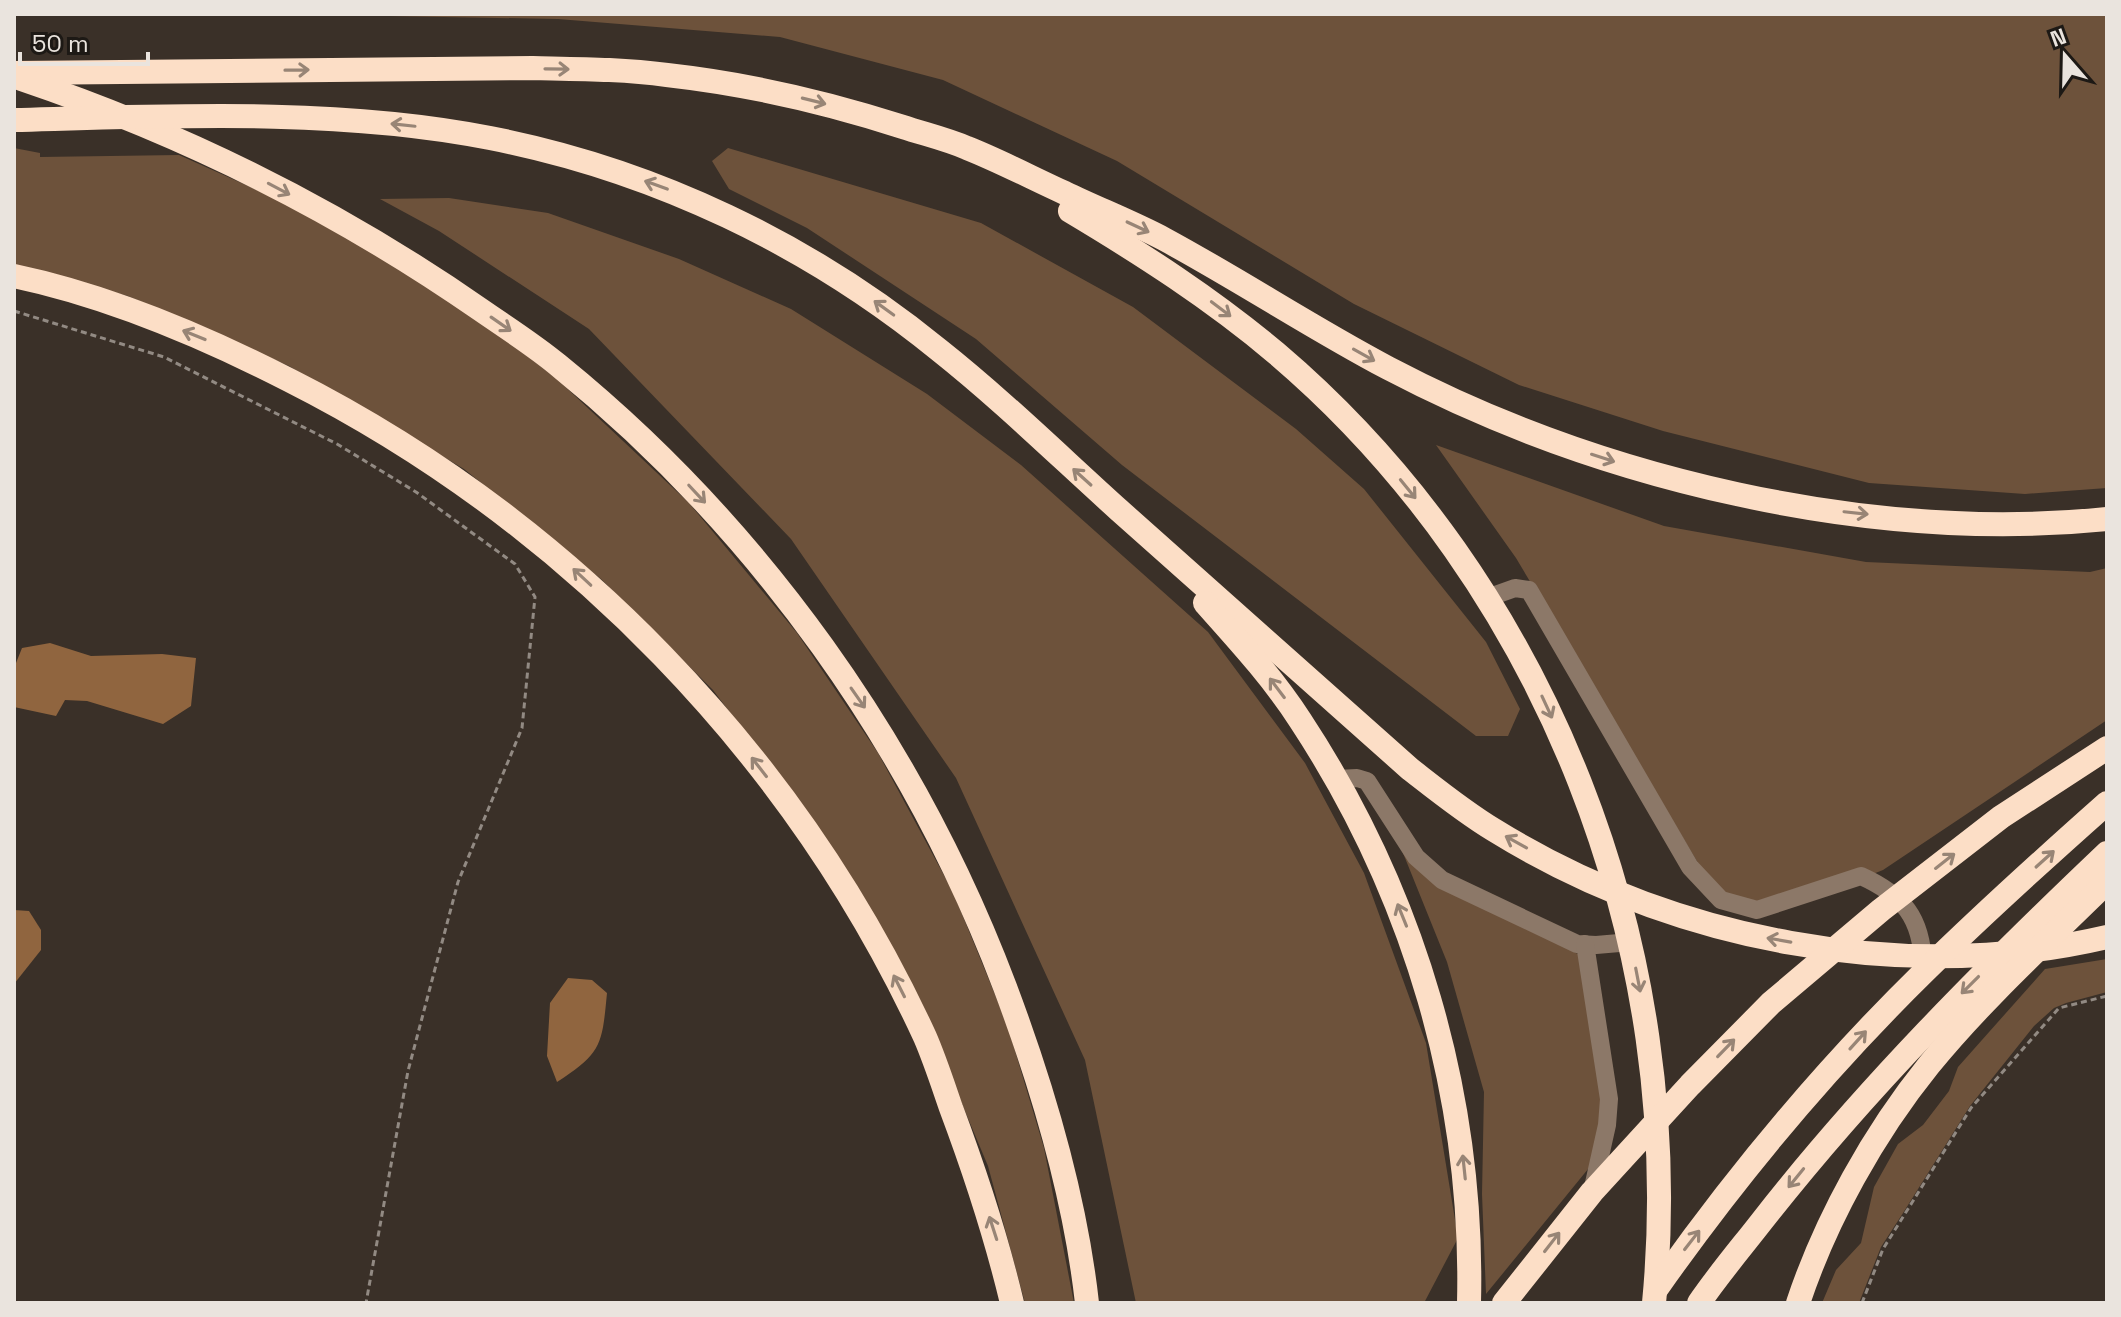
<svg xmlns="http://www.w3.org/2000/svg" width="2121" height="1317" viewBox="0 0 2121 1317" font-family="'Space Grotesk',sans-serif">
<rect width="100%" height="100%" fill="#3a3028"/>
<g fill="#6d523b">
<polygon points="282,14 2107,14 2107,488 2025,494 1869,483 1663,431 1519,385 1354,304 1117,161 943,80 780,37 558,19"/>
<polygon points="14,148 40,153 40,157 179,155 344,229 454,299 557,379 689,503 797,633 878,753 953,892 1007,1024 1044,1148 1074,1303 1025,1303 988,1166 941,1054 801,807 713,690 601,579 464,469 289,366 128,296 14,265"/>
<polygon points="728,148 981,223 1133,307 1296,429 1364,489 1486,642 1520,709 1508,736 1476,736 1122,465 976,339 807,228 729,189 712,161"/>
<polygon points="449,198 548,213 679,259 791,309 927,394 1021,465 1208,632 1305,763 1364,873 1426,1043 1458,1238 1424,1303 1136,1303 1085,1060 956,778 791,539 589,329 439,231 380,199"/>
<polygon points="1436,445 1664,526 1866,562 2090,572 2107,568 2107,720 1883,870 1785,909 1738,905 1701,868 1516,558"/>
<polygon points="1380,796 1440,885 1594,962 1606,1147 1486,1294 1482,1194 1484,1092 1447,962"/>
<polygon points="2107,959 2107,992 2066,1003 2054,1008 2034,1026 1970,1106 1903,1213 1881,1247 1859,1303 1822,1303 1836,1270 1861,1243 1874,1187 1898,1144 1923,1125 1949,1091 1958,1067 2045,969"/>
</g>
<g fill="#90653f">
<polygon points="50,643 91,656 162,654 196,658 191,706 163,724 87,701 65,700 56,716 14,707 14,668 22,648"/>
<polygon points="14,910 29,911 41,930 41,950 14,984"/>
<path d="M568 978 592 980 607 993C602 1045 602 1053 557 1082L547 1056 550 1003Z"/>
</g>
<g fill="none" stroke-linecap="round" stroke-linejoin="round">
<g stroke="#928a83" stroke-width="3" stroke-dasharray="6 4" stroke-linecap="butt">
<polyline points="14,311 164,357 337,444 416,492 515,564 535,597 522,728 458,882 408,1071 366,1303"/>
<polyline points="1862,1303 1883,1249 1971,1108 2059,1008 2107,996"/>
</g>
<g stroke="#8c7868" stroke-width="18">
<path d="M1487 598 1515 588 1529 590 1690 867 1721 900 1757 910 1861 876C1903 895 1922 918 1923 965"/>
<polyline points="1337,779 1357,778 1367,781 1416,857 1442,880 1577,944 1596,945 1631,942"/>
<polyline points="1585,944 1609,1099 1607,1125 1592,1192"/>
</g>
<g stroke="#fcdec6" stroke-width="24">
<path d="M14 73 533 68C578 69 622 69 667 75 747 84 826 102 903 127 924 134 946 139 967 148 1000 161 1032 178 1065 193 1098 209 1132 222 1164 239 1240 280 1312 328 1388 368 1599 479 1868 543 2107 519"/>
<path d="M21 79C184 134 340 212 481 310 507 328 534 345 558 365 759 528 914 746 1005 987 1043 1088 1075 1195 1087 1303"/>
<path d="M14 120C168 116 339 108 490 138 654 170 809 244 939 350 1002 400 1060 457 1120 511 1217 597 1314 683 1410 769 1437 790 1464 812 1494 830 1672 940 1901 985 2107 937"/>
<path d="M1070 211C1142 254 1212 299 1276 353 1548 584 1688 950 1654 1303"/>
<path d="M14 276C109 296 203 336 289 380 566 520 795 755 925 1037 935 1060 943 1085 951 1108 975 1172 996 1236 1012 1303"/>
<path d="M1205 603C1238 640 1273 678 1300 720 1414 893 1474 1096 1469 1303"/>
<path d="M1657 1288C1736 1176 1826 1068 1924 972 1983 914 2045 858 2107 803"/>
<polyline points="1504,1303 1592,1192 1690,1085 1771,1003 1881,910 2001,817 2107,748"/>
<path d="M1699 1303C1718 1275 1741 1248 1762 1221 1866 1088 1985 969 2107 853"/>
<path d="M1798 1303C1826 1219 1874 1133 1929 1065 1983 999 2047 941 2107 882"/>
</g>
</g>
<defs><path id="oneway-shaft" d="M-6 0H5M1.5-3L5.5 0L1.5 3" fill="none" stroke-width="1.6" stroke-linecap="round" stroke-linejoin="round" transform="scale(2)"/></defs>
<g stroke="#988576">
<use href="#oneway-shaft" transform="translate(557 69) rotate(1)"/>
<use href="#oneway-shaft" transform="translate(297 70) rotate(-1)"/>
<use href="#oneway-shaft" transform="translate(814 101) rotate(14)"/>
<use href="#oneway-shaft" transform="translate(403 125) rotate(-174)"/>
<use href="#oneway-shaft" transform="translate(656 185) rotate(-160)"/>
<use href="#oneway-shaft" transform="translate(279 189) rotate(28)"/>
<use href="#oneway-shaft" transform="translate(1138 227) rotate(25)"/>
<use href="#oneway-shaft" transform="translate(884 308) rotate(-144)"/>
<use href="#oneway-shaft" transform="translate(1221 309) rotate(37)"/>
<use href="#oneway-shaft" transform="translate(501 324) rotate(35)"/>
<use href="#oneway-shaft" transform="translate(194 335) rotate(-158)"/>
<use href="#oneway-shaft" transform="translate(1364 355) rotate(29)"/>
<use href="#oneway-shaft" transform="translate(1603 458) rotate(18)"/>
<use href="#oneway-shaft" transform="translate(1082 477) rotate(-138)"/>
<use href="#oneway-shaft" transform="translate(1408 489) rotate(51)"/>
<use href="#oneway-shaft" transform="translate(697 494) rotate(47)"/>
<use href="#oneway-shaft" transform="translate(1856 513) rotate(6)"/>
<use href="#oneway-shaft" transform="translate(582 577) rotate(-137)"/>
<use href="#oneway-shaft" transform="translate(1277 688) rotate(-127)"/>
<use href="#oneway-shaft" transform="translate(858 698) rotate(55)"/>
<use href="#oneway-shaft" transform="translate(1547 707) rotate(65)"/>
<use href="#oneway-shaft" transform="translate(759 767) rotate(-128)"/>
<use href="#oneway-shaft" transform="translate(1516 842) rotate(-151)"/>
<use href="#oneway-shaft" transform="translate(2045 859) rotate(-42)"/>
<use href="#oneway-shaft" transform="translate(1945 861) rotate(-38)"/>
<use href="#oneway-shaft" transform="translate(1402 915) rotate(-112)"/>
<use href="#oneway-shaft" transform="translate(1779 940) rotate(-170)"/>
<use href="#oneway-shaft" transform="translate(1638 980) rotate(79)"/>
<use href="#oneway-shaft" transform="translate(1970 985) rotate(135)"/>
<use href="#oneway-shaft" transform="translate(899 986) rotate(-117)"/>
<use href="#oneway-shaft" transform="translate(1858 1040) rotate(-48)"/>
<use href="#oneway-shaft" transform="translate(1726 1048) rotate(-46)"/>
<use href="#oneway-shaft" transform="translate(1464 1167) rotate(-96)"/>
<use href="#oneway-shaft" transform="translate(1796 1178) rotate(129)"/>
<use href="#oneway-shaft" transform="translate(993 1228) rotate(-108)"/>
<use href="#oneway-shaft" transform="translate(1692 1240) rotate(-52)"/>
<use href="#oneway-shaft" transform="translate(1552 1242) rotate(-52)"/>
</g>
<rect width="2121" height="1317" fill="none" stroke="#eae4de" stroke-width="32"/>
<g transform="translate(2065 56) rotate(340)" stroke="#1d1915" stroke-width="6" paint-order="stroke">
<path d="M0-6L14 30L0 20L-14 30Z" fill="#eae4de"/>
<text y="-12" font-size="22" font-weight="bold" text-anchor="middle" fill="#eae4de">N</text>
</g>
<path d="M20 52v12h128v-12" fill="none" stroke="#eae4de" stroke-width="4"/>
<text x="32" y="52" font-size="24" fill="#eae4de" stroke="#1d1915" stroke-width="6" paint-order="stroke">50 m</text>
</svg>
